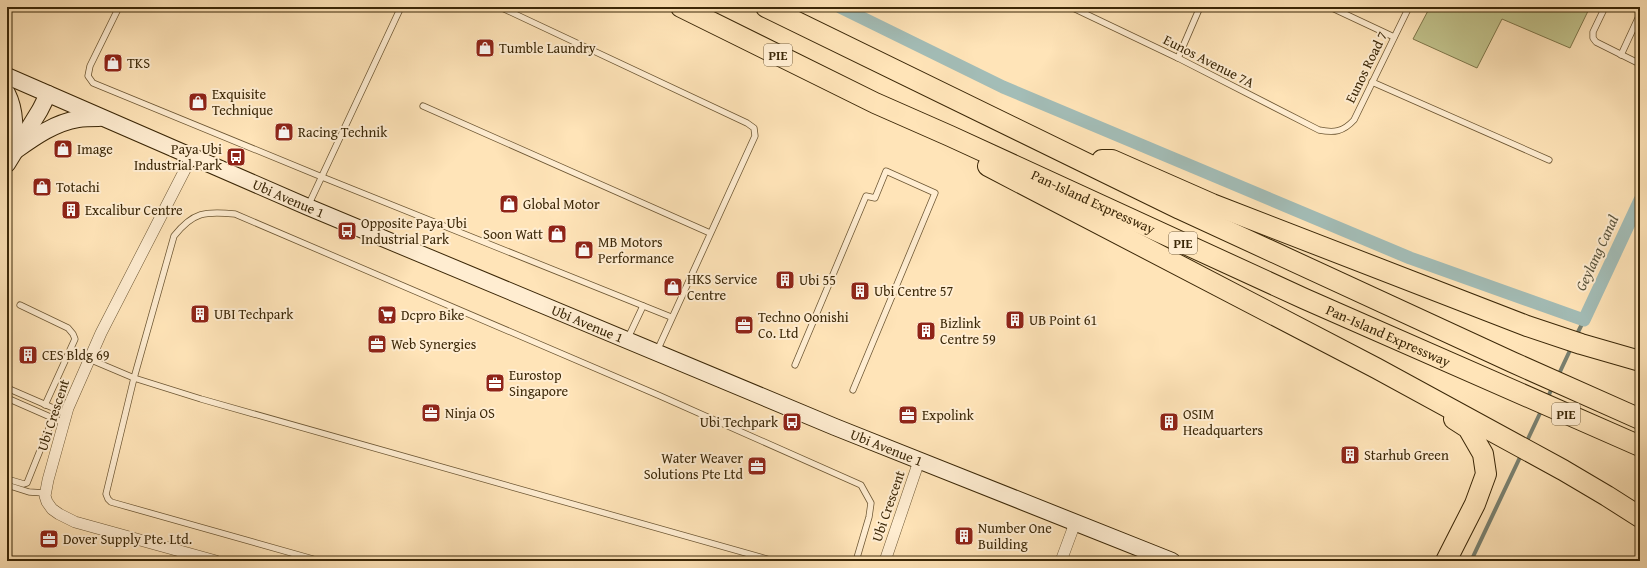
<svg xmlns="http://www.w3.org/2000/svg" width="1647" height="568" viewBox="0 0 1647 568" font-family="'Gentium Book Plus',serif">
<rect width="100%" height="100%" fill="#ffe4b8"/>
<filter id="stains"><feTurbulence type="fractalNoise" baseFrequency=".005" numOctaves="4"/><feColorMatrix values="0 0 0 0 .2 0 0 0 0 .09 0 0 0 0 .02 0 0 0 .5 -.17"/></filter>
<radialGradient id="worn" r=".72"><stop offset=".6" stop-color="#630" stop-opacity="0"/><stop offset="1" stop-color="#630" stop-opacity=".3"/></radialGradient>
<polygon fill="#c2c48d" stroke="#7e764a" points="1430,7 1590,7 1570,48 1502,19 1477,68 1413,39"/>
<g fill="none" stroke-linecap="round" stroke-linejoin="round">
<g stroke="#798171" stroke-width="4">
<polyline points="1576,336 1584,320"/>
<polyline points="1558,376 1572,346"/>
<polyline points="1547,399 1553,386"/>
<polyline points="1526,443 1542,409"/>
<polyline points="1471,561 1522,453"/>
</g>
<polyline stroke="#a3bdb7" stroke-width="13" points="840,7 1003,87 1410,258 1584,320 1640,200"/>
<g stroke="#6c5633" stroke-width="7">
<g id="lane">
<polyline points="119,7 90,66 88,76 93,83 322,177 671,317"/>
<polyline points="500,7 747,123 754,128 755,136 657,351"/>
<path d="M1071 7 1178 58 1319 130C1334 133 1343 132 1354 120L1409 7"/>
<polyline points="1330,7 1394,37"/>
<polyline points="1605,7 1593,32 1593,38 1596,42 1640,64"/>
<polyline points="1621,55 1640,14"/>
<polyline points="1178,58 1200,7"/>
<polyline points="1372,82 1549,160"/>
<polyline points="423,106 710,233"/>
<polyline points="308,206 401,7"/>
<polyline points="20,305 68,328 73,334 75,339 45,405"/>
<polyline points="627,340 643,306"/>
<polyline points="89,359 134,378 201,399 774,561"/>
<polyline points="795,365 866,196 875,198 886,171 935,193 853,390"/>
<polyline points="7,388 67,414"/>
<polyline points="7,398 64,423"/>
<polyline points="7,479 24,484 27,483 53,418"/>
<polyline points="7,485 29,492 45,493"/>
<path d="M320 561 111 502 108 499 106 494 134 378 174 236C193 212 205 211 235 214L658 395 861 485 871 503 869 517 856 561"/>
</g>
</g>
<g stroke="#6c5633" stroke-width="12">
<g id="street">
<polyline points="192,156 101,333 68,408 48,480 45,496 47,502 52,509 59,514 75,522 216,561"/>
<polyline points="885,561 919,461"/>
<polyline points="1061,561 1075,523"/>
</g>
</g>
<g stroke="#3b2707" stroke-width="18">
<g id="secondary">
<path id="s1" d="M7 76 308 207 835 427 1172 561"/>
<path d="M7 93C16 111 15 130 13 150"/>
<path d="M12 153C32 139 53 123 78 119 85 118 92 118 99 118"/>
<polyline points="7,164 40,110 48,94"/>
</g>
</g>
<g stroke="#3b2707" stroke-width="22">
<g id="highway">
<path id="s2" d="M681 7 875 103 950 136 1305 299 1640 446"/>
<polyline points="766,7 1180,209 1512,362 1640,419"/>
<polyline points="1102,160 1112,160 1212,204 1527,326 1581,344 1640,361"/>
<polyline points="988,166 1376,368 1563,470 1607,496 1640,517"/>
<polyline points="1446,561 1475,504 1486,474 1483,454 1468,428 1454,419"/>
</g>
</g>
<use href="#lane" stroke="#ffedd1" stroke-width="5.5"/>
<use href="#street" stroke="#ffedd1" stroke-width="11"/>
<use href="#secondary" stroke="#ffedd1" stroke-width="16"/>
<use href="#highway" stroke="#ffe4b8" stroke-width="20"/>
</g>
<defs>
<g id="shop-square" transform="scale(1)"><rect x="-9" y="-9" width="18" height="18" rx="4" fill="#8f2418" stroke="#ffedd1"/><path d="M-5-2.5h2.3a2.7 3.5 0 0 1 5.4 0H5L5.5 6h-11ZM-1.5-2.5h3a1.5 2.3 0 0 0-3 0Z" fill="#fff"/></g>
<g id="bus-square" transform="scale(1)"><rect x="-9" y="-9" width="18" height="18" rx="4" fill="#8f2418" stroke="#ffedd1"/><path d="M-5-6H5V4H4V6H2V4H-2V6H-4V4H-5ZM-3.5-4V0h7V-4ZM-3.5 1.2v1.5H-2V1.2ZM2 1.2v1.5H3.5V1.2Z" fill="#fff"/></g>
<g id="building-square" transform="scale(1)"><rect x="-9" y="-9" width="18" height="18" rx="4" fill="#8f2418" stroke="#ffedd1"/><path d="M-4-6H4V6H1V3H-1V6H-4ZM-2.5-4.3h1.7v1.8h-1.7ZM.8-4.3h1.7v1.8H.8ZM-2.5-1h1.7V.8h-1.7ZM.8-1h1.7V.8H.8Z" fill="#fff"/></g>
<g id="supermarket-square" transform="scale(1)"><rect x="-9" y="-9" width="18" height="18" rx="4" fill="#8f2418" stroke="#ffedd1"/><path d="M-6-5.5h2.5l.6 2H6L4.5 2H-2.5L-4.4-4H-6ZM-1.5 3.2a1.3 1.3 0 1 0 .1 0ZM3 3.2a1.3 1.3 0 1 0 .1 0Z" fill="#fff"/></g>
<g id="office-square" transform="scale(1)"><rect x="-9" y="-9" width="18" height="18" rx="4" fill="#8f2418" stroke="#ffedd1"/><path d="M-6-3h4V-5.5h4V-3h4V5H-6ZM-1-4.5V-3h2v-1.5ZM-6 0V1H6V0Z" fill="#fff"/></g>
</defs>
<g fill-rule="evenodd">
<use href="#shop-square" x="485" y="48"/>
<use href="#shop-square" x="113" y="63"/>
<use href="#shop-square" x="198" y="102"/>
<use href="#shop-square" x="284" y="132"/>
<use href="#shop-square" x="63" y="149"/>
<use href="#bus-square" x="236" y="157"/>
<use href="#shop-square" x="42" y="187"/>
<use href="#shop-square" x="509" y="204"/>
<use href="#building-square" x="71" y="210"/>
<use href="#bus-square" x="347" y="231"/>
<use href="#shop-square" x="557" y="234"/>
<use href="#shop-square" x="584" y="250"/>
<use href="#building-square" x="785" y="280"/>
<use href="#shop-square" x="673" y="287"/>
<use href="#building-square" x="860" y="291"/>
<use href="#building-square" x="200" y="314"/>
<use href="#supermarket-square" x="387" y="315"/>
<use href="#building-square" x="1015" y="320"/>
<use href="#office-square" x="744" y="325"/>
<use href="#building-square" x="926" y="331"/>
<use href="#office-square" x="377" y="344"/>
<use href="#building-square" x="28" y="355"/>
<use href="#office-square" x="495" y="383"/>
<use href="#office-square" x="431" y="413"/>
<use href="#office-square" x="908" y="415"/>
<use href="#bus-square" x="792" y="422"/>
<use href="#building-square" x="1169" y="422"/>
<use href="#building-square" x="1350" y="455"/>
<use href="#office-square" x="757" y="466"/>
<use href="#building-square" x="964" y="536"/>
<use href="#office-square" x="49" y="539"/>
</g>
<g text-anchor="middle" stroke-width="4" stroke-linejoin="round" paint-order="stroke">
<g fill="#ffedd1" stroke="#766244" stroke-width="1">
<rect x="764" y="44" width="28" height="22" rx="3"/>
<rect x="1169" y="232" width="28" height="22" rx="3"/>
<rect x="1552" y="403" width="28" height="22" rx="3"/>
</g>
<g font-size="13" font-weight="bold" fill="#3b2707">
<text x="778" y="60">PIE</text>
<text x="1183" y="248">PIE</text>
<text x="1566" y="419">PIE</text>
</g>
<g font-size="14" fill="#3b2707" stroke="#ffedd1" text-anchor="start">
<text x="499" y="53">Tumble Laundry</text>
<text x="127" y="68">TKS</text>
<text x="212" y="99">Exquisite<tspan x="212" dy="16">Technique</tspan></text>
<text x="298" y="137">Racing Technik</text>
<text x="77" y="154">Image</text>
<text x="222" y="154" text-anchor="end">Paya Ubi<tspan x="222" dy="16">Industrial Park</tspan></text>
<text x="56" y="192">Totachi</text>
<text x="523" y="209">Global Motor</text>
<text x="85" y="215">Excalibur Centre</text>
<text x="361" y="228">Opposite Paya Ubi<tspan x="361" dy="16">Industrial Park</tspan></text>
<text x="543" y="239" text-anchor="end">Soon Watt</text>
<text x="598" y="247">MB Motors<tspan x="598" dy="16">Performance</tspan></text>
<text x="687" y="284">HKS Service<tspan x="687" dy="16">Centre</tspan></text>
<text x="799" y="285">Ubi 55</text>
<text x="874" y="296">Ubi Centre 57</text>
<text x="214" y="319">UBI Techpark</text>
<text x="401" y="320">Dcpro Bike</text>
<text x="758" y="322">Techno Oonishi<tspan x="758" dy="16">Co. Ltd</tspan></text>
<text x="1029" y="325">UB Point 61</text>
<text x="940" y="328">Bizlink<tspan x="940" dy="16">Centre 59</tspan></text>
<text x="391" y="349">Web Synergies</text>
<text x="42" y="360">CES Bldg 69</text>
<text x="509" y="380">Eurostop<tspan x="509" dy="16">Singapore</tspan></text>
<text x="445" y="418">Ninja OS</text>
<text x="1183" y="419">OSIM<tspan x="1183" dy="16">Headquarters</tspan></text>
<text x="922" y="420">Expolink</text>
<text x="778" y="427" text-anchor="end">Ubi Techpark</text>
<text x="1364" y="460">Starhub Green</text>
<text x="743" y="463" text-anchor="end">Water Weaver<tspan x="743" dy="16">Solutions Pte Ltd</tspan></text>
<text x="978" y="533">Number One<tspan x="978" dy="16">Building</tspan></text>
<text x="63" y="544">Dover Supply Pte. Ltd.</text>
</g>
<g font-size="14" fill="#3b2707" stroke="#ffedd1">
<text transform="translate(1209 61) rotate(27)" y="5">Eunos Avenue 7A</text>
<text transform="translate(1366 67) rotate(-64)" y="5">Eunos Road 7</text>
<text dy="5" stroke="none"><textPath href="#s1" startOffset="307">Ubi Avenue 1</textPath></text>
<text dy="5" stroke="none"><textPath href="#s2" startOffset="456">Pan-Island Expressway</textPath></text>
<text dy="5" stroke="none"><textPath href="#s1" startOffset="631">Ubi Avenue 1</textPath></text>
<text dy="5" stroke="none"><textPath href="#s2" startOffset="780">Pan-Island Expressway</textPath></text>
<text transform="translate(53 415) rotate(-72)" y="5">Ubi Crescent</text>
<text dy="5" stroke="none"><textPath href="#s1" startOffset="955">Ubi Avenue 1</textPath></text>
<text transform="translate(888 506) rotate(-71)" y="5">Ubi Crescent</text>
</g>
<g font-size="15" font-style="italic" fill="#5a543c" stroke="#ffedd1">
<text transform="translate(1597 253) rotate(-65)" y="5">Geylang Canal</text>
</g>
</g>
<rect width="1647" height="568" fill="none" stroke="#ffe4b8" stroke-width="24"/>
<rect x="8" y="8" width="1631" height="552" fill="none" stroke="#3b2707" stroke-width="2"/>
<rect x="12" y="12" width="1623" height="544" fill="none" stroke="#3b2707"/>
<rect width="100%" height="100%" filter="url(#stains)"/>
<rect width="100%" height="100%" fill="url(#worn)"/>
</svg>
